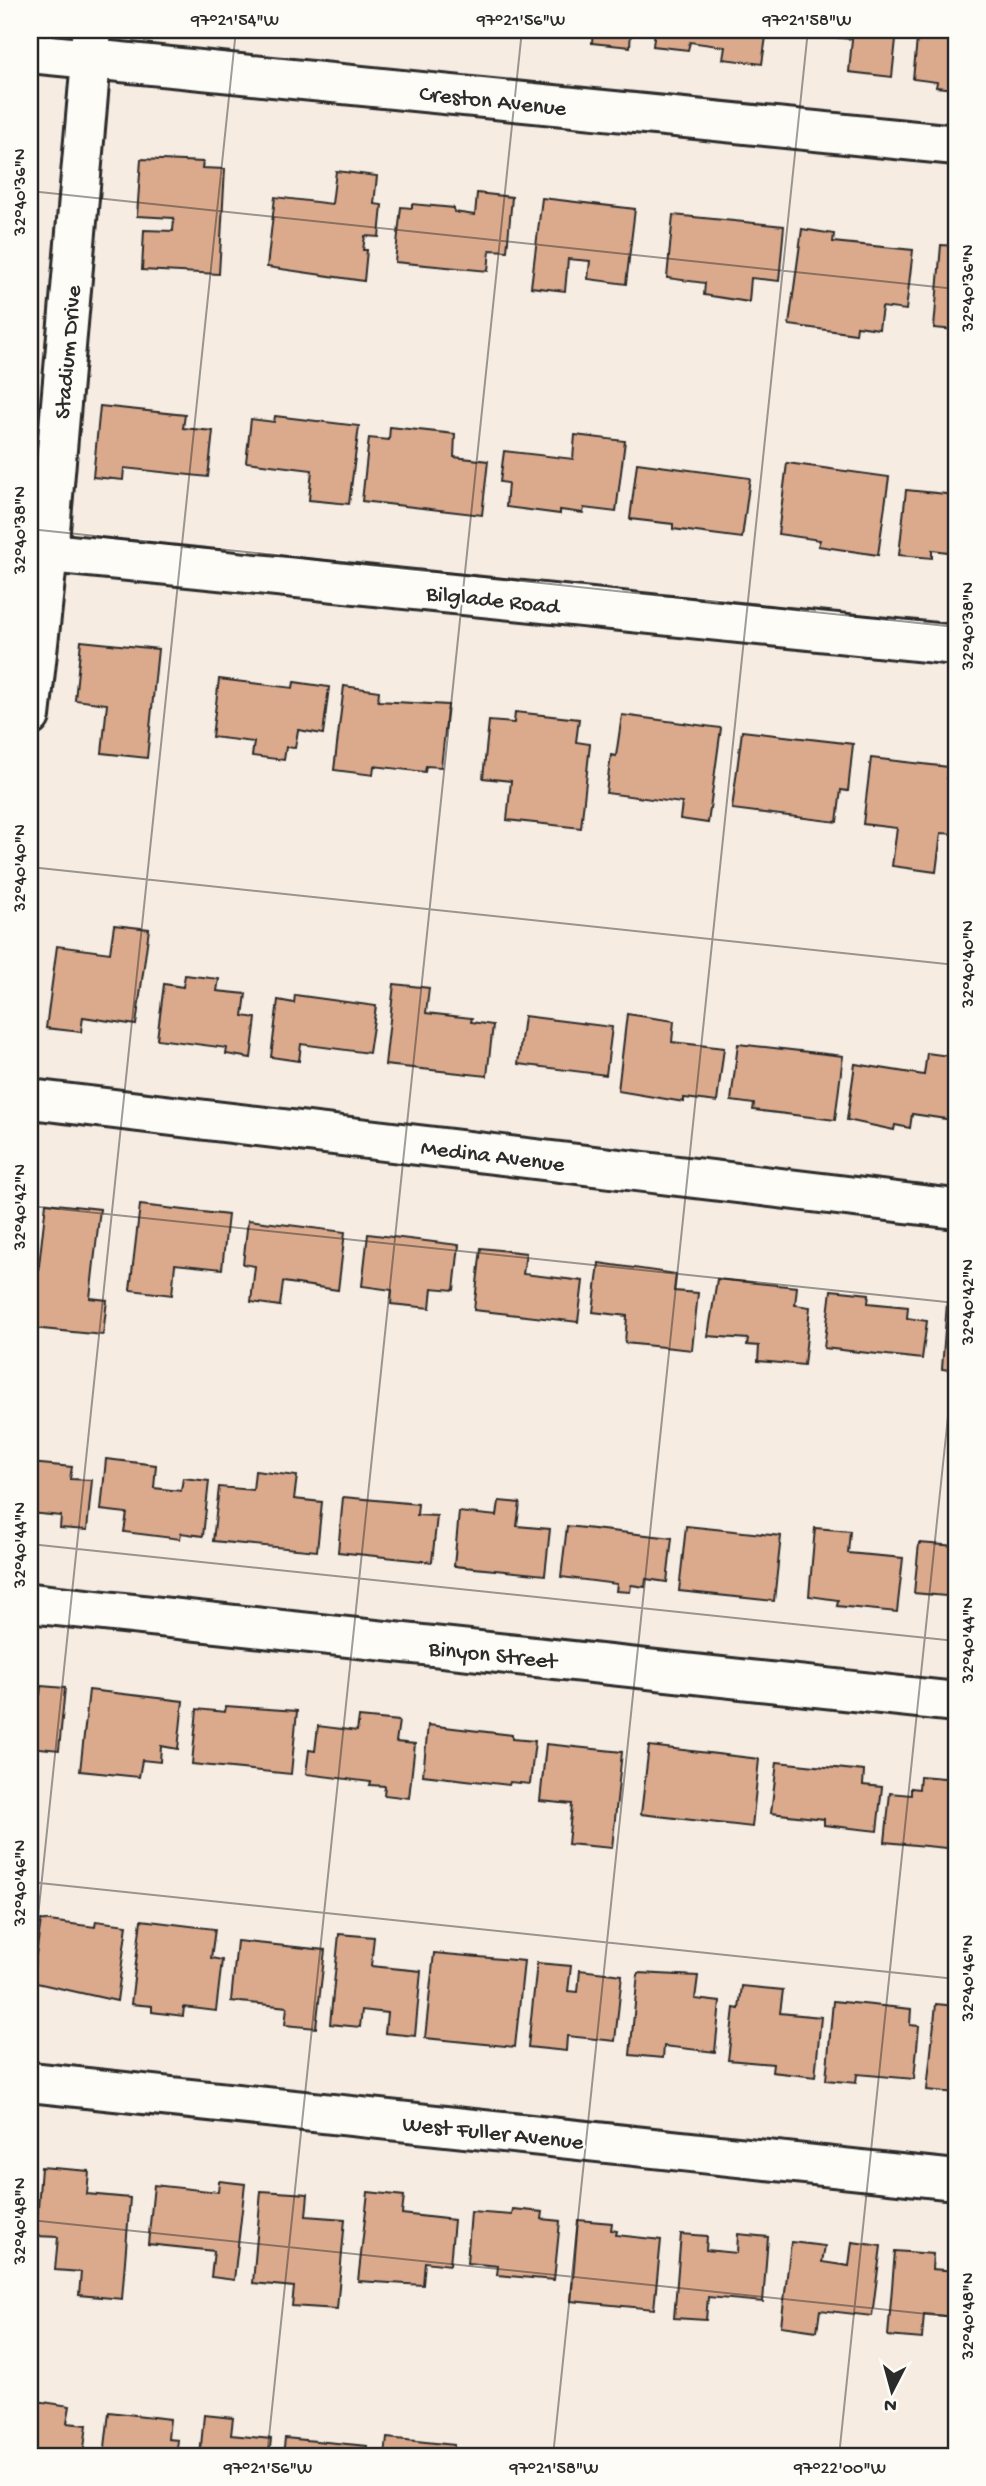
<svg xmlns="http://www.w3.org/2000/svg" width="986" height="2486" viewBox="0 0 986 2486" font-family="'Gochi Hand',sans-serif">
<rect width="100%" height="100%" fill="#f6ece2"/>
<filter id="ink" filterUnits="userSpaceOnUse"><feTurbulence type="fractalNoise" baseFrequency=".0143" numOctaves="2"/><feDisplacementMap in="SourceGraphic" scale="14" xChannelSelector="R" yChannelSelector="G"/><feConvolveMatrix kernelMatrix="1 2 1 2 8 2 1 2 1" color-interpolation-filters="sRGB"/></filter>
<g filter="url(#ink)">
<g fill="#dbaa8d" stroke="#2b2b2b" stroke-width="2">
<polygon points="593,30 631,30 630,47 592,43"/>
<polygon points="655,30 767,30 762,64 723,59 725,47 690,42 688,50 653,46"/>
<polygon points="789,30 897,30 892,77 849,72 852,39 789,33"/>
<polygon points="918,30 956,30 956,89 936,87 937,82 913,79"/>
<polygon points="141,159 203,162 202,168 225,169 219,274 142,270 144,230 173,231 174,218 137,216"/>
<polygon points="336,171 377,176 374,204 382,205 379,237 365,236 363,250 367,250 364,281 267,267 275,197 332,204"/>
<polygon points="477,193 512,197 507,251 490,250 488,271 395,262 401,207 412,208 412,204 454,208 454,212 475,215"/>
<polygon points="542,198 635,209 626,284 588,279 590,261 568,259 565,291 531,287"/>
<polygon points="673,215 784,226 779,281 751,278 749,302 704,295 705,283 667,278"/>
<polygon points="802,229 834,234 833,242 913,250 906,310 882,307 879,329 857,326 856,334 789,325"/>
<polygon points="941,245 956,246 956,330 934,328"/>
<polygon points="100,406 185,415 183,428 213,431 208,477 124,468 123,480 93,477"/>
<polygon points="275,416 359,426 349,504 309,500 312,470 246,462 251,419 274,422"/>
<polygon points="390,427 455,434 454,457 488,461 482,515 362,501 369,438 389,440"/>
<polygon points="575,435 625,441 616,512 584,508 583,513 560,510 560,514 506,507 508,483 500,482 504,451 573,459"/>
<polygon points="637,463 750,478 742,538 673,529 673,524 630,519"/>
<polygon points="787,463 889,477 878,555 818,546 820,540 778,534"/>
<polygon points="906,490 956,495 956,553 932,550 932,558 899,555"/>
<polygon points="81,641 158,649 147,758 102,753 107,704 75,700"/>
<polygon points="219,679 293,688 294,682 329,687 323,734 298,730 295,748 286,747 284,760 252,756 254,742 212,737"/>
<polygon points="344,686 379,691 378,701 448,705 441,767 426,766 425,772 374,766 373,775 334,770"/>
<polygon points="515,712 579,719 576,742 590,744 581,828 507,820 511,781 483,778 489,721 514,723"/>
<polygon points="622,715 721,728 708,823 680,819 682,803 606,793 611,755 616,756"/>
<polygon points="742,731 853,744 848,791 841,790 837,822 732,809"/>
<polygon points="871,758 948,767 947,778 956,779 956,834 941,833 936,872 892,866 897,828 863,824"/>
<polygon points="114,925 149,929 136,1025 83,1017 81,1032 46,1028 57,946 110,953"/>
<polygon points="185,975 219,979 217,991 246,994 243,1016 256,1018 251,1058 226,1054 227,1048 157,1039 164,984 183,987"/>
<polygon points="394,984 429,988 426,1013 472,1018 471,1022 493,1025 487,1076 385,1065"/>
<polygon points="295,995 376,1006 369,1053 301,1044 299,1061 271,1057 278,1000 294,1003"/>
<polygon points="627,1014 674,1021 672,1042 724,1048 717,1102 684,1098 684,1102 618,1091"/>
<polygon points="524,1016 612,1027 606,1075 518,1064"/>
<polygon points="738,1044 843,1056 835,1120 753,1110 754,1104 731,1101"/>
<polygon points="927,1053 956,1057 953,1120 912,1114 910,1128 895,1125 894,1130 847,1120 855,1064 924,1075"/>
<polygon points="46,1203 100,1209 90,1298 107,1300 103,1335 32,1328"/>
<polygon points="140,1205 228,1215 222,1269 175,1264 172,1295 130,1290"/>
<polygon points="248,1220 345,1232 338,1290 283,1282 280,1306 251,1302 255,1266 243,1264"/>
<polygon points="368,1234 459,1245 454,1290 432,1288 430,1308 391,1304 392,1290 362,1286"/>
<polygon points="481,1248 526,1253 523,1274 583,1281 578,1322 474,1310"/>
<polygon points="599,1263 676,1274 674,1291 698,1293 692,1350 625,1343 627,1316 593,1312"/>
<polygon points="717,1279 797,1287 795,1305 810,1307 804,1365 758,1361 759,1346 747,1345 748,1339 708,1336"/>
<polygon points="831,1290 869,1294 868,1303 908,1307 907,1318 927,1321 922,1359 824,1348"/>
<polygon points="947,1303 956,1304 956,1371 942,1369"/>
<polygon points="106,1459 156,1465 154,1488 181,1491 183,1478 209,1481 203,1536 181,1533 180,1539 124,1532 127,1513 101,1510"/>
<polygon points="30,1463 72,1467 70,1479 92,1480 87,1530 60,1528 61,1516 30,1513"/>
<polygon points="255,1471 297,1476 294,1499 322,1502 317,1551 213,1541 219,1487 253,1490"/>
<polygon points="343,1497 418,1504 417,1515 437,1516 432,1562 338,1552"/>
<polygon points="499,1501 520,1503 517,1526 550,1529 545,1575 454,1566 459,1512 497,1516"/>
<polygon points="567,1526 672,1538 667,1582 646,1579 645,1587 631,1585 630,1592 616,1591 617,1584 561,1577"/>
<polygon points="686,1526 781,1536 774,1601 679,1591"/>
<polygon points="815,1528 850,1531 848,1553 903,1558 897,1612 837,1606 838,1600 809,1596"/>
<polygon points="919,1543 956,1546 956,1597 914,1593"/>
<polygon points="41,1686 65,1688 59,1750 30,1747 30,1694 40,1695"/>
<polygon points="89,1690 183,1701 178,1749 161,1746 160,1762 142,1760 139,1777 80,1771"/>
<polygon points="226,1706 297,1711 291,1774 192,1764 197,1709 225,1712"/>
<polygon points="359,1717 399,1721 396,1742 415,1744 409,1798 384,1795 385,1786 370,1785 371,1782 306,1774 309,1750 315,1751 318,1726 357,1731"/>
<polygon points="428,1725 512,1735 512,1739 535,1741 530,1784 510,1782 509,1785 423,1775"/>
<polygon points="546,1744 622,1752 612,1848 568,1844 572,1804 540,1801"/>
<polygon points="649,1746 759,1759 752,1827 641,1814"/>
<polygon points="777,1762 864,1771 863,1785 882,1787 877,1831 824,1825 824,1819 771,1813"/>
<polygon points="920,1776 956,1779 956,1849 885,1842 890,1793 911,1795 911,1788 919,1789"/>
<polygon points="41,1920 95,1927 96,1921 127,1925 117,2001 32,1982"/>
<polygon points="141,1920 215,1929 211,1958 222,1960 216,2011 184,2007 183,2016 152,2012 152,2006 131,2004"/>
<polygon points="339,1934 374,1937 371,1966 421,1971 415,2036 385,2033 387,2013 362,2010 360,2027 330,2024"/>
<polygon points="237,1941 325,1950 316,2028 285,2025 287,2007 231,2001"/>
<polygon points="434,1953 524,1961 515,2047 425,2038"/>
<polygon points="537,1963 571,1966 568,1991 578,1992 580,1970 622,1975 615,2041 567,2036 566,2051 528,2047"/>
<polygon points="638,1973 698,1976 695,1999 720,2002 715,2052 664,2046 663,2058 630,2055"/>
<polygon points="742,1986 783,1990 780,2013 821,2017 815,2077 772,2072 773,2064 728,2060 734,2008 739,2009"/>
<polygon points="833,2001 911,2009 910,2025 919,2026 914,2079 857,2074 856,2083 826,2080"/>
<polygon points="936,2004 956,2006 956,2093 927,2090"/>
<polygon points="41,2167 89,2171 87,2194 130,2198 122,2299 79,2295 81,2272 55,2270 58,2237 36,2236"/>
<polygon points="219,2181 245,2184 234,2280 211,2277 214,2251 148,2244 154,2185 218,2192"/>
<polygon points="261,2191 308,2194 306,2216 345,2219 337,2309 292,2306 294,2287 253,2283"/>
<polygon points="368,2192 404,2196 402,2214 454,2220 450,2265 425,2262 423,2285 358,2281"/>
<polygon points="513,2209 543,2212 542,2219 560,2221 554,2280 497,2275 498,2266 467,2263 471,2212 512,2215"/>
<polygon points="578,2220 612,2223 611,2230 617,2231 616,2235 661,2240 654,2309 571,2301"/>
<polygon points="681,2234 707,2236 706,2250 737,2253 738,2234 768,2237 763,2302 708,2297 706,2320 674,2318"/>
<polygon points="791,2242 825,2246 822,2262 849,2266 852,2242 881,2246 872,2316 820,2310 817,2331 781,2326"/>
<polygon points="895,2251 933,2254 932,2269 956,2271 956,2317 924,2314 922,2339 888,2336"/>
<polygon points="30,2400 70,2406 67,2423 87,2425 83,2456 30,2456"/>
<polygon points="109,2412 170,2419 168,2439 178,2440 176,2456 104,2456"/>
<polygon points="204,2415 233,2418 231,2435 271,2439 269,2456 200,2456"/>
<polygon points="285,2438 367,2446 366,2456 283,2456"/>
<polygon points="387,2438 454,2445 453,2456 385,2456"/>
<polygon points="510,2448 534,2451 533,2456 509,2456"/>
</g>
<g fill="none" stroke-linecap="round" stroke-linejoin="round">
<g stroke="#2b2b2b" stroke-width="44">
<g id="minor">
<polyline points="30,53 956,145"/>
<polyline points="30,551 956,645"/>
<polyline points="30,716 48,553 91,60 91,30"/>
<polyline points="30,1099 956,1209"/>
<polyline points="30,1603 956,1702"/>
<polyline points="30,2082 956,2180"/>
</g>
</g>
<use href="#minor" stroke="#fdfcf7" stroke-width="38"/>
</g>
</g>
<path fill="none" stroke="#2b2b2b" stroke-width="2" stroke-opacity="0.45" d="M30 191 956 289M30 529 956 627M30 867 956 965M30 1206 956 1303M30 1544 956 1641M30 1882 956 1979M30 1993 236 30M30 2220 956 2317M267 2456 522 30M553 2456 808 30M839 2456 956 1340"/>
<g text-anchor="middle" stroke-width="5" stroke-linejoin="round" paint-order="stroke">
<g font-size="23" fill="#2b2b2b" stroke="#fdfcf7">
<text transform="translate(493 99) rotate(6)" y="8">Creston Avenue</text>
<text transform="translate(66 352) rotate(-85)" y="8">Stadium Drive</text>
<text transform="translate(493 598) rotate(6)" y="8">Bilglade Road</text>
<text transform="translate(493 1154) rotate(7)" y="8">Medina Avenue</text>
<text transform="translate(493 1653) rotate(6)" y="8">Binyon Street</text>
<text transform="translate(493 2131) rotate(6)" y="8">West Fuller Avenue</text>
</g>
</g>
<rect width="986" height="2486" fill="none" stroke="#fdfcf7" stroke-width="77"/>
<g transform="translate(892 2391) rotate(186)" stroke="#fdfcf7" stroke-width="5" paint-order="stroke">
<path d="M0-5L12 26L0 18L-12 26Z" fill="#2b2b2b"/>
<text y="-10" font-size="19" font-weight="bold" text-anchor="middle" fill="#2b2b2b">N</text>
</g>
<rect x="38" y="38" width="910" height="2410" fill="none" stroke="#2b2b2b" stroke-width="2.5"/>
<g font-size="18" text-anchor="middle" fill="#2b2b2b">
<text x="235" y="25">97°21'54"W</text>
<text x="521" y="25">97°21'56"W</text>
<text x="807" y="25">97°21'58"W</text>
<text transform="translate(19 192) rotate(-90)" y="6">32°40'36"N</text>
<text transform="translate(967 288) rotate(-90)" y="6">32°40'36"N</text>
<text transform="translate(19 530) rotate(-90)" y="6">32°40'38"N</text>
<text transform="translate(967 626) rotate(-90)" y="6">32°40'38"N</text>
<text transform="translate(19 868) rotate(-90)" y="6">32°40'40"N</text>
<text transform="translate(967 964) rotate(-90)" y="6">32°40'40"N</text>
<text transform="translate(19 1207) rotate(-90)" y="6">32°40'42"N</text>
<text transform="translate(967 1302) rotate(-90)" y="6">32°40'42"N</text>
<text transform="translate(19 1545) rotate(-90)" y="6">32°40'44"N</text>
<text transform="translate(967 1640) rotate(-90)" y="6">32°40'44"N</text>
<text transform="translate(19 1883) rotate(-90)" y="6">32°40'46"N</text>
<text transform="translate(967 1978) rotate(-90)" y="6">32°40'46"N</text>
<text transform="translate(19 2221) rotate(-90)" y="6">32°40'48"N</text>
<text transform="translate(967 2316) rotate(-90)" y="6">32°40'48"N</text>
<text x="268" y="2473">97°21'56"W</text>
<text x="554" y="2473">97°21'58"W</text>
<text x="840" y="2473">97°22'00"W</text>
</g>
</svg>
